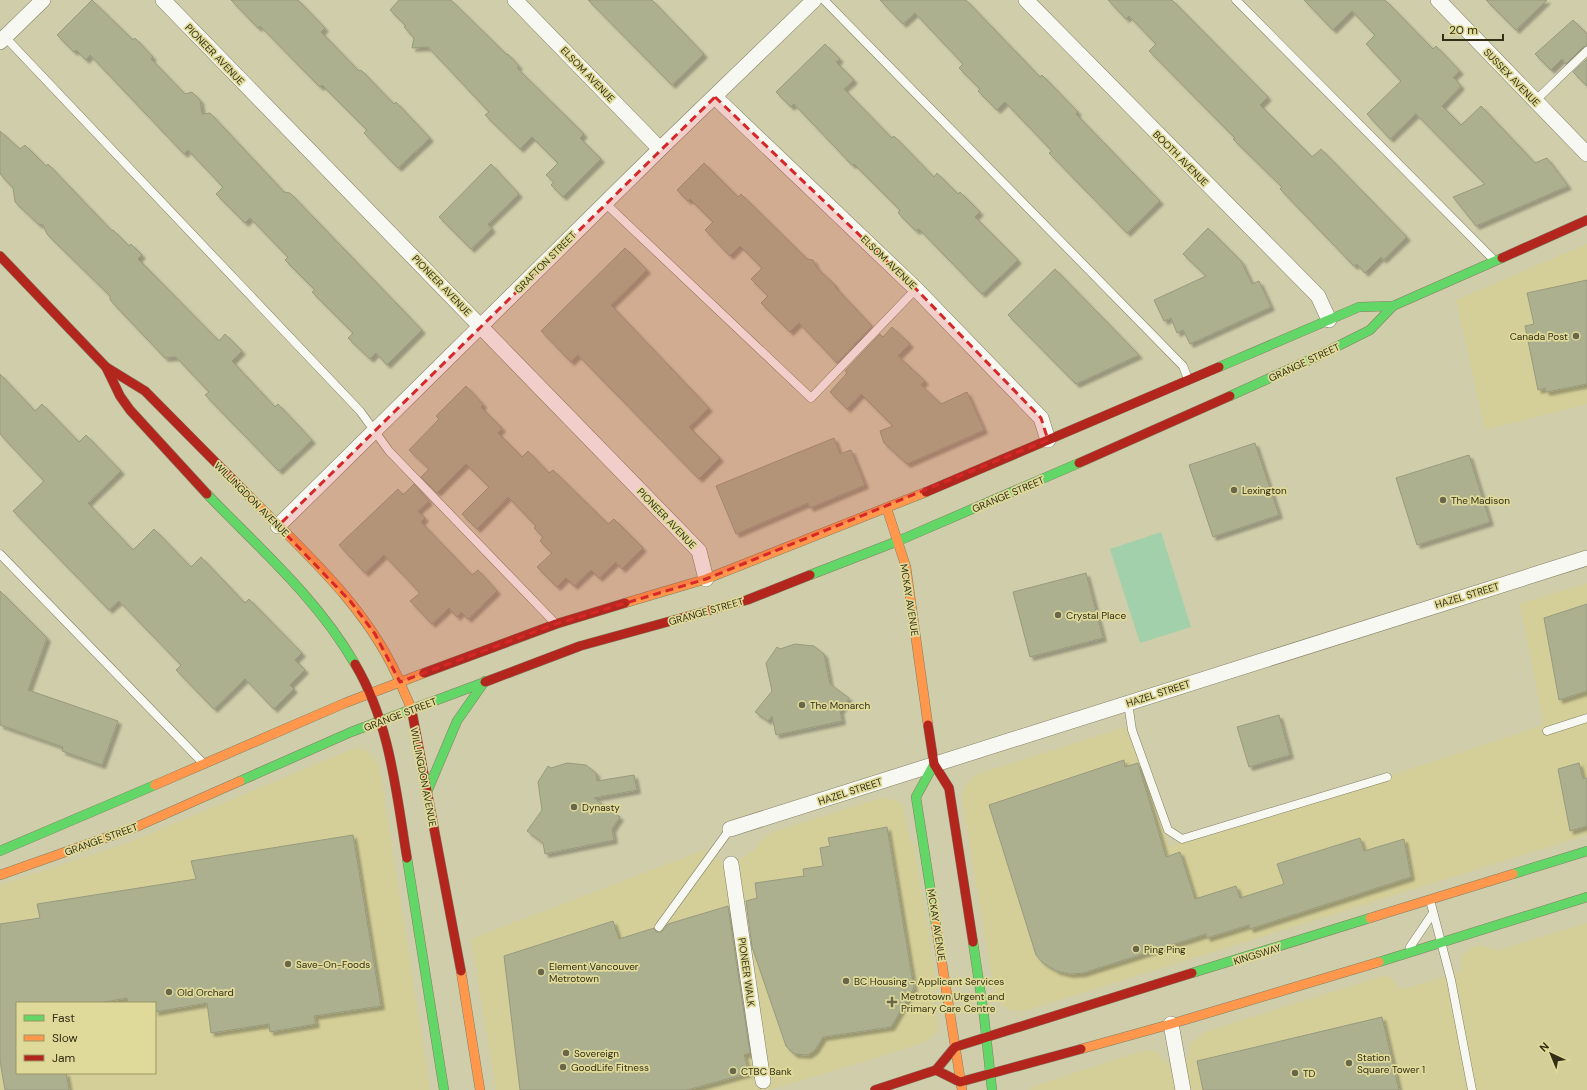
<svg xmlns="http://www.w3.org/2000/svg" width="1587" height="1090" viewBox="0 0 1587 1090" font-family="'DM Sans',sans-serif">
<defs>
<filter id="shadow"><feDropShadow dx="3.5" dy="3.5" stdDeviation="1" flood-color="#0004"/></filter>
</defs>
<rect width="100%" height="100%" fill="#d0cdaa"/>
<g fill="#d4cf98" fill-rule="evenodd">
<polygon points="1587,244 1587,404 1485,430 1456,300"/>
<polygon points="1587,583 1587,835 1024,1011 1012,1011 1003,1006 999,1002 995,994 962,798 964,787 974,775 1129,726 1169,846 1223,831 1544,725 1520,604"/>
<path d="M358 748 366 750 373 757 379 765 430 1090H0V885L128 843 352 749ZM17 1003H155V1073H17Z"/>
<polygon points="881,798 894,800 901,803 904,810 910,842 914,842 937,990 932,992 938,1023 937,1031 932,1037 923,1043 770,1090 496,1090 471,939 704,850 715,858 721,861 728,861 741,859 754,850 763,839 772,832"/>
<polygon points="1587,923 1587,1090 1031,1090 1031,1087 1142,1051 1153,1051 1159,1054 1167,1063 1189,1057 1190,1044 1204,1032 1383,976 1391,977 1400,990 1462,971 1461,959 1464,954 1471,948 1482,945 1495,950 1499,950"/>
</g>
<polygon fill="#a1d0aa" points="1161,532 1191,627 1140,643 1110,549"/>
<g fill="#acb08e" stroke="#989a7f" filter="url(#shadow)">
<polygon points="92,0 133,40 135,38 153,57 151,59 185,94 192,92 200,100 202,114 210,113 284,192 290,193 422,330 387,365 376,353 370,359 348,338 353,333 312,292 315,290 285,260 288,257 250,218 245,223 216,194 223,187 188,150 184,154 90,55 86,60 76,50 74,52 57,35"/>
<polygon points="231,0 298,0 325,28 321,32 359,71 361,70 394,104 396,102 430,138 398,168 364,133 367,130 322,85 320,87 260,26 258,28"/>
<polygon points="399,0 451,0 507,55 508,54 519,66 517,68 584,134 580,138 601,159 563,197 551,185 554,182 546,175 558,163 532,137 520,149 485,115 489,112 428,47 412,48 414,38 404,27 406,26 390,10"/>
<polygon points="588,0 652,0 704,54 672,85"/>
<polygon points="880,0 966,0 1040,77 1042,75 1078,112 1076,114 1160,201 1127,233 1049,153 1052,151 1005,102 997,110 978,91 980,89 959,68 963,64 915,13 903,24"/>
<polygon points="1108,0 1172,0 1268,97 1260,105 1312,157 1321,149 1407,237 1383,260 1381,257 1365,273 1357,264 1354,266 1280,189 1282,187 1233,139 1235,138 1149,51 1156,44 1129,16 1126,19"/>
<polygon points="1304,0 1385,0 1433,49 1436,46 1460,71 1453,77 1461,86 1442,106 1461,125 1481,106 1535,163 1547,158 1568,186 1476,226 1453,197 1485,184 1416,114 1390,139 1367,114 1401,81 1366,44 1375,35 1352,11 1333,30"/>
<polygon points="1486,0 1547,0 1516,30"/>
<polygon points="1573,20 1587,34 1587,46 1583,47 1566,64 1562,59 1551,70 1535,54"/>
<polygon points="825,44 840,59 836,62 854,80 844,89 892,138 894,136 934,177 937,173 958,194 960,192 980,212 975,217 1018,260 982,294 919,229 916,231 898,213 900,210 854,164 852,165 794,104 791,107 776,92"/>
<polygon points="1587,59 1587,86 1573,72"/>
<polygon points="0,131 20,149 25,145 46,166 48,164 112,231 113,230 129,246 131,244 142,255 138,259 219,341 225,334 242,351 232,361 275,407 278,404 312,440 279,471 205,395 209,392 176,357 165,358 110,300 110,296 47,234 43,225 38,224 15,202 13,188 0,174"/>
<polygon points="704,163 738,197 741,194 807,259 813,260 817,268 836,286 835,287 872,326 837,363 799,323 790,332 761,303 768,296 751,279 762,268 740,246 730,256 705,230 713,222 690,199 688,201 677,190"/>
<polygon points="491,164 519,194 488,224 492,229 471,249 439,217"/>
<polygon points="1208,228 1241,261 1252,284 1259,281 1271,307 1190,344 1183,330 1177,333 1171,318 1164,321 1154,300 1206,276 1183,254"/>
<polygon points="625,248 647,270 611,305 709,408 689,427 720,458 699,479 578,355 571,362 541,331"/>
<polygon points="1055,269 1139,355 1076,384 1008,315"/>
<polygon points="1587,280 1587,384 1546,392 1545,388 1538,390 1525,326 1534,324 1527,293"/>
<polygon points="892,327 910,344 898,356 925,381 921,385 941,404 967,392 984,430 907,464 884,443 880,431 893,426 861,394 847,409 830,392 847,373 845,371 880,334 883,337"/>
<polygon points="0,374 35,411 42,404 79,442 86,435 121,471 88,503 133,550 154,529 191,567 201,557 245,603 249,599 302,653 295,660 305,670 290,685 294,689 274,709 245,679 214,709 176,670 181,665 119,601 109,610 13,511 44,481 0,434"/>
<polygon points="466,386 483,404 481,407 502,428 498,433 522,457 528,451 549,473 553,470 608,524 614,519 643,548 622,569 616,562 599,578 591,570 574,586 566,578 557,587 537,567 552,553 540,541 543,537 534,528 536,526 508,497 477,529 462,514 489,487 466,464 437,493 421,477 429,469 409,450 439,419 436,416"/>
<polygon points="834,438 840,454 851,450 865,485 810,508 808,503 736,534 716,486"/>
<polygon points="1255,443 1279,515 1213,537 1189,465"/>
<polygon points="1469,455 1490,522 1417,545 1396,478"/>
<polygon points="414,484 429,501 418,511 425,518 421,522 472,575 478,570 497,591 468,619 461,612 457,617 449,608 432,624 410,601 420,593 384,555 365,573 339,545 398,489 403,495"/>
<polygon points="1086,573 1103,638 1030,657 1013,592"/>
<polygon points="0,591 47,638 28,690 118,721 102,765 62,751 63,747 0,725"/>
<polygon points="1587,604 1587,691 1559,700 1544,618"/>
<polygon points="795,644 814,646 824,654 830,684 849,698 840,711 842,721 776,735 772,716 768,721 755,712 772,691 766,663 777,647 780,649"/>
<polygon points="1279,715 1290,755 1249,767 1237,727"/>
<polygon points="1124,760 1125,767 1138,763 1166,857 1180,852 1195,899 1236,886 1240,898 1284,884 1277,864 1360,838 1364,851 1404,839 1411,877 1250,929 1249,925 1207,938 1206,934 1083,973 1070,974 1057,971 1043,963 1036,955 989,805"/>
<polygon points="567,763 586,765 596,773 597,781 634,775 637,790 594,798 620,817 612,829 614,840 545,854 543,843 527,831 542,810 538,782 548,766 551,768"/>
<polygon points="1579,763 1583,779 1587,778 1587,826 1570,831 1558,769"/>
<polygon points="887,827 914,988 891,1027 823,1037 815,1050 808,1055 794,1054 786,1046 752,947 746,901 757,898 755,883 804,876 803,869 823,866 820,848 830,846 828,838"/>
<polygon points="353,835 381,1006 314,1016 316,1024 270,1032 269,1024 211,1033 207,1003 155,1012 155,1003 128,1003 127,998 99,1003 17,1003 17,1073 66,1073 69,1090 5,1090 0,1061 0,924 40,918 37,904 196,879 191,861"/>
<polygon points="728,906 750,1053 744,1055 749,1073 687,1090 520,1090 504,956 613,921 619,939 654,928 656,932 661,932 668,924"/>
<polygon points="1382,1017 1399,1090 1203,1090 1197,1061"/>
</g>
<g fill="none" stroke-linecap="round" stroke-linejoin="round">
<g stroke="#827f64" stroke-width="9">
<g id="lane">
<polyline points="824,0 1183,366 1188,379"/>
<polyline points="1236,0 1493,259"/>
<polyline points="5,37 360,411 389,451 554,622"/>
<polyline points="1535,101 1587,51"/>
<polyline points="605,203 811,398 916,289"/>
<polyline points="0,554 202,762"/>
<polyline points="1128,703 1132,730 1168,830 1182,839 1387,777"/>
<polyline points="1547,731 1587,718"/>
<polyline points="1430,900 1451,980 1472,1090"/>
<polyline points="659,927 730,829"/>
<polyline points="1410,947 1433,913"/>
</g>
</g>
<g stroke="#827f64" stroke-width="16">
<g id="street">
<polyline points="163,0 699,551 706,579"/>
<polyline points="515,0 660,149"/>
<polyline points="1026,0 1318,296 1329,320"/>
<polyline points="1438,0 1587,154"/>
<polyline points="0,42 43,0"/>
<polyline points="715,97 916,289 1041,418 1048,440"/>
<polyline points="278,526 660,149 814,0"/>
<polyline points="730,829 1587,558"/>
<polyline points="731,864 763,1081"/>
<polyline points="1171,1024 1183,1090"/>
</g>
</g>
<g stroke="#827f64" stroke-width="10">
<g id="fast">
<polyline points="1219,367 1359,307 1393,306 1502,258"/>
<polyline points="1230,396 1316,357 1370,330 1393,306"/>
<path d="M207 494C259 548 317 598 355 664"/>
<polyline points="810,575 898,541 1079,463"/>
<polyline points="934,764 916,797 936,925"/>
<polyline points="240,781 351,732 485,682"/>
<polyline points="427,792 457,721 485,681"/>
<polyline points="0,851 155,785"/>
<polyline points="407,858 444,1090"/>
<polyline points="1513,874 1587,851"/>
<polyline points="973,942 984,1016 992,1090"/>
<polyline points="1379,962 1587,897"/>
<polyline points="1192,973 1370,918"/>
</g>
</g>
<g stroke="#827f64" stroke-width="10">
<g id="slow">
<path d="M245 492C303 551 370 608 402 687 405 695 410 703 412 712"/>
<polyline points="887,509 906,567 928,725"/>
<polyline points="625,603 706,579 926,492"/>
<polyline points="155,785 345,703 424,673"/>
<polyline points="0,875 136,827 240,781"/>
<polyline points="1370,918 1513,874"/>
<polyline points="936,925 962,1090"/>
<polyline points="461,971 480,1090"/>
<polyline points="1081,1049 1171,1024 1379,962"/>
</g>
</g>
<g stroke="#827f64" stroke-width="10">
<g id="jam">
<polyline points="0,256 106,367 145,391 245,492"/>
<polyline points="1502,258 1587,220"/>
<polyline points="106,367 120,396 130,410 207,494"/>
<polyline points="1079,463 1230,396"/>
<polyline points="926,492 1219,367"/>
<path d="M355 664C390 723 396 791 407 858"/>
<polyline points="424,673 556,624 625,603"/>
<polyline points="485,682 580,646 747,600 810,575"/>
<polyline points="412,712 461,971"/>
<polyline points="928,725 934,764 949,788 973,942"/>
<polyline points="936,1070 955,1047 1192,973"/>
<polyline points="875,1090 936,1070 960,1082 1081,1049"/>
</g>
</g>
<use href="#lane" stroke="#f8f8f2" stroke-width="8"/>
<use href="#street" stroke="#f8f8f2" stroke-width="15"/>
<use href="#fast" stroke="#63d668" stroke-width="9"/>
<use href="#slow" stroke="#ff974d" stroke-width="9"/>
<use href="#jam" stroke="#b3261e" stroke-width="9"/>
</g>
<path fill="#d62828" fill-opacity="0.2" stroke="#d62828" stroke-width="3" stroke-dasharray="8 5" stroke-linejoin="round" d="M715 97 916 289 1041 418 1048 440 706 579 556 624 400 682 375 634 351 602 278 526Z"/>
<g fill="#69664a" stroke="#e0da9a" stroke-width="1.5">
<circle cx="1576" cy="336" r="4"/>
<circle cx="1234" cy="490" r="4"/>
<circle cx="1443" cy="500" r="4"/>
<circle cx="1058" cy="615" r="4"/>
<circle cx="802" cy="705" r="4"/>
<circle cx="574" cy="807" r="4"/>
<circle cx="1136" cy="949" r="4"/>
<circle cx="288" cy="964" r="4"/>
<circle cx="541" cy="972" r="4"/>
<circle cx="846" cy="981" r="4"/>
<circle cx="169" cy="992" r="4"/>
<path d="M890 996h4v4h4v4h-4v4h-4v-4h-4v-4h4z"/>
<circle cx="566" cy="1053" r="4"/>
<circle cx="1349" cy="1063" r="4"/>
<circle cx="563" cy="1067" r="4"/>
<circle cx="733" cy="1071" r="4"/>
<circle cx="1295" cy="1073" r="4"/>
</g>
<g text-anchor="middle" stroke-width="3.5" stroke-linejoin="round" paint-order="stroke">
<g font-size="10" fill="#322f16" stroke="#e0da9a">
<text transform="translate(215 54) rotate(46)" y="4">PIONEER AVENUE</text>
<text transform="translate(588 74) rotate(46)" y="4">ELSOM AVENUE</text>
<text transform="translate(1512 77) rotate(46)" y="4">SUSSEX AVENUE</text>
<text transform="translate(1181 158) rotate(45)" y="4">BOOTH AVENUE</text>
<text transform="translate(545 262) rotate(-45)" y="4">GRAFTON STREET</text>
<text transform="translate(889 262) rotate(44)" y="4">ELSOM AVENUE</text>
<text transform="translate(442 285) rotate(46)" y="4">PIONEER AVENUE</text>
<text transform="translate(1304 362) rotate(-25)" y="4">GRANGE STREET</text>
<text transform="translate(1008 494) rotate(-23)" y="4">GRANGE STREET</text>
<text transform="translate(252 499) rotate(45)" y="4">WILLINGDON AVENUE</text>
<text transform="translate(667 518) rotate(46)" y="4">PIONEER AVENUE</text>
<text transform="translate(1467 595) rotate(-17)" y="4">HAZEL STREET</text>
<text transform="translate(910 600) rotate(81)" y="4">MCKAY AVENUE</text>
<text transform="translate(706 611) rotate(-16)" y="4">GRANGE STREET</text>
<text transform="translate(1158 693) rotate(-18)" y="4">HAZEL STREET</text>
<text transform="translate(400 714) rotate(-21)" y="4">GRANGE STREET</text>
<text transform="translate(424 777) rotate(79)" y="4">WILLINGDON AVENUE</text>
<text transform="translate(850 791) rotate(-18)" y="4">HAZEL STREET</text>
<text transform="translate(101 839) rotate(-20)" y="4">GRANGE STREET</text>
<text transform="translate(937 925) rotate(81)" y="4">MCKAY AVENUE</text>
<text transform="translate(1257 954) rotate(-17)" y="4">KINGSWAY</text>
<text transform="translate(747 972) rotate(82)" y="4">PIONEER WALK</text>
</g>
<g font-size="10" fill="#322f16" stroke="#e0da9a" text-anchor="start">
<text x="1568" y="340" text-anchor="end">Canada Post</text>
<text x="1242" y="494">Lexington</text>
<text x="1451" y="504">The Madison</text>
<text x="1066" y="619">Crystal Place</text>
<text x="810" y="709">The Monarch</text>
<text x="582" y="811">Dynasty</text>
<text x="1144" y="953">Ping Ping</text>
<text x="296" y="968">Save-On-Foods</text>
<text x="549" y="970">Element Vancouver<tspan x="549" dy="12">Metrotown</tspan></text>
<text x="854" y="985">BC Housing - Applicant Services</text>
<text x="177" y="996">Old Orchard</text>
<text x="901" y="1000">Metrotown Urgent and<tspan x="901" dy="12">Primary Care Centre</tspan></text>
<text x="574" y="1057">Sovereign</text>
<text x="1357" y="1061">Station<tspan x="1357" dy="12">Square Tower 1</tspan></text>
<text x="571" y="1071">GoodLife Fitness</text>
<text x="741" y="1075">CTBC Bank</text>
<text x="1303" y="1077">TD</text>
</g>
</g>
<rect x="16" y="1002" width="140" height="72" fill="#e0da9a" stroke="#9a9665"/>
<rect x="24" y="1015" width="20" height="6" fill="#63d668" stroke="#9a9665"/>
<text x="52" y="1022" font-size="12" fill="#322f16">Fast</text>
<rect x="24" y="1035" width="20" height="6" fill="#ff974d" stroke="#9a9665"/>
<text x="52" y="1042" font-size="12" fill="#322f16">Slow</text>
<rect x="24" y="1055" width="20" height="6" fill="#b3261e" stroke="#9a9665"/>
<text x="52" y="1062" font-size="12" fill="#322f16">Jam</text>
<g transform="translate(1551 1054) rotate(316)" stroke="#e0da9a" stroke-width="3" paint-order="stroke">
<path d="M0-3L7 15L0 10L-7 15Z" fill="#322f16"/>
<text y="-6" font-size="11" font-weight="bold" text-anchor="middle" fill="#322f16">N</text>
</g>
<path d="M1443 34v6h60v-6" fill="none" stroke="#322f16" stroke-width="2"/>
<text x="1449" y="34" font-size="12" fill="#322f16" stroke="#e0da9a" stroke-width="3" paint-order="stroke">20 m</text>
</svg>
